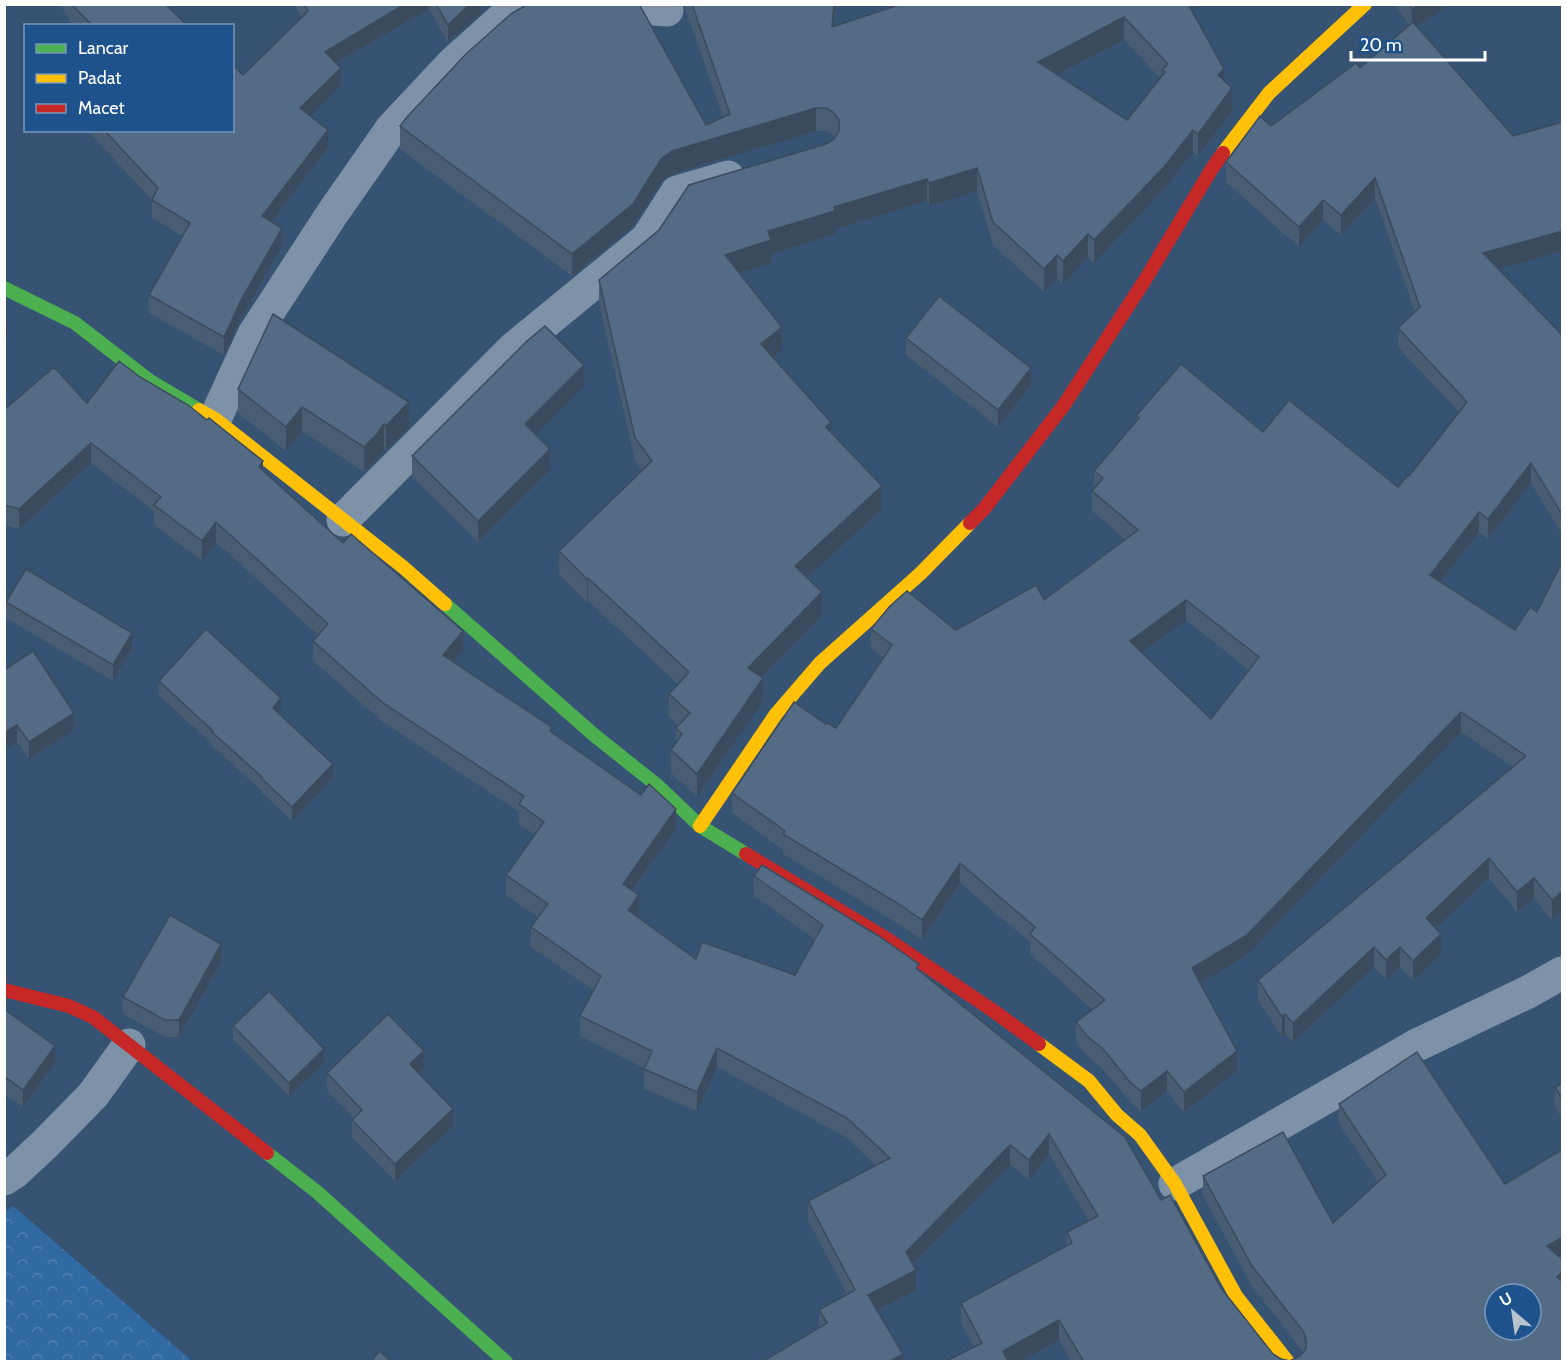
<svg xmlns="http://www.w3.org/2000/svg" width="1567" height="1366" viewBox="0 0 1567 1366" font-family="Cabin,sans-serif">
<defs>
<pattern id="forest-crowns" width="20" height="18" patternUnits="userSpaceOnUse" patternTransform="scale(1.5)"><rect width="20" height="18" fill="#3169a3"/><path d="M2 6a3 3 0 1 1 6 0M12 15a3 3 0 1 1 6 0" fill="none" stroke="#5080b1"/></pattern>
</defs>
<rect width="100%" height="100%" fill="#365373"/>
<polygon fill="url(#forest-crowns)" points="13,1206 192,1361 5,1361 5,1212"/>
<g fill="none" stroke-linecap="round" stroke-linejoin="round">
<g stroke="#7d92a7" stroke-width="33">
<polyline points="585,4 667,10"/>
<polyline points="215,419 254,334 332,214 392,128 453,63 501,20 533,4"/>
<polyline points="343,520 514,348 647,239 677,192 728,177"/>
<polyline points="4,1179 15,1172 46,1143 93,1095 129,1045"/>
<polyline points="1175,1184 1415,1046 1528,992 1562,973"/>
</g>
<g stroke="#4caf50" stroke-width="14">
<polyline points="4,288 75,323 150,381 199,410"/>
<polyline points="445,604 594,735 658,786 700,826 746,854"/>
<polyline points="267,1153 317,1192 506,1362"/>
</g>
<g stroke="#ffc107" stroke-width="14">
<polyline points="1223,153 1269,93 1365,4"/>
<polyline points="199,410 215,419 403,567 445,604"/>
<polyline points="700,826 776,714 820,663 921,573 970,523"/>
<polyline points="1039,1044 1089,1081 1117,1115 1140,1135 1175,1184 1236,1296 1288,1362"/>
</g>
<g stroke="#c62828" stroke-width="14">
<polyline points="970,523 984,509 1064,405 1145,280 1211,170 1223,153"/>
<polyline points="746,854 887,939 995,1012 1039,1044"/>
<polyline points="4,990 69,1006 93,1017 267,1153"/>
</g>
</g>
<g fill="#485c72" fill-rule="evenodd">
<polygon points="60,4 165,4 188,26 73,26"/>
<polygon points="294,4 481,4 481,13 448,42 429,9 336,63 341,85 310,116 328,147 271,221 282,246 241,318 224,355 149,313 149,295 182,236 152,218 152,200 87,130 232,130 243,75 301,18"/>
<path d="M686 4H835L834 26 1188 4 1224 81 1232 111 1198 156 1193 152 1164 189 1094 263 1088 257 1063 284 1057 278 1044 292 993 245 977 191 929 206 927 201 835 229V234L771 254V263L739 273 782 350 773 357 831 432 882 509 807 578 822 615 762 677 763 701 697 797 671 773V750L676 743V728L678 725 669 717V694L678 684 588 601 587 602 559 574V551L642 470 635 461 599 303V280L826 144 834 139 835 138 833 135 826 131H816L672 174 661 182 633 226 572 276 400 149V126L706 125 723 117 686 11ZM1124 40 1160 78 1127 120 1057 74Z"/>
<path d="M1395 4H1442V10L1417 26 1513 136 1562 122 1563 120V251L1498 269 1563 336V536L1531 483 1488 539 1479 532 1440 582 1515 630 1537 612 1563 560 1552 920 1534 898 1517 912 1489 878 1435 928 1441 954 1413 981 1400 967 1386 980 1374 967 1293 1042 1285 1034 1282 1037 1258 1000V980L1513 767 1461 732 1247 955 1200 983 1237 1071 1184 1112 1167 1091 1141 1111 1130 1102 1103 1069 1087 1056 1076 1042V1022L1092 1009 1030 954V942L960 883 922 940 897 923 783 854V850L732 813V793L826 724 836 728 883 658 871 649V629L956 630 1044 600 1126 540 1092 511V491L1094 489V471L1136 422V416L1263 432 1398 487 1409 476 1459 412 1398 347V328L1415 312 1375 198 1341 235 1323 220 1299 247 1226 182V162L1271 126 1360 68 1409 25ZM1186 620 1249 670 1211 719 1142 652Z"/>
<polygon points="906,338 1031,385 998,427 906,355"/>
<polygon points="584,386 535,435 550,470 478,542 412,477 412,456"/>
<polygon points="238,389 409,427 386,450 384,449 377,459 364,472 302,431 286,451 238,413"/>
<polygon points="87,403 263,471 463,651 454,662 552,733 676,829 633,890 639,915 637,917 696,959 795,975 815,939 754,896 754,876 919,970 1161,1200 1221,1288 1273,1354 1281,1359 1290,1361 1300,1356 1303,1352 1252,1286 1203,1196 1203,1176 1333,1223 1378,1182 1339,1124 1339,1104 1505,1184 1561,1258 1563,1362 1072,1362 1059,1340 1020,1362 948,1362 948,1360 974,1347 961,1323 961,1303 1067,1246 1067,1232 1089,1221 1049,1154 1029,1180 1010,1165 913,1264 916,1290 877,1311 903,1362 819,1328 819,1310 847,1294 808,1220 808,1201 876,1166 847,1138 717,1067 697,1111 644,1089 644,1068 580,1036 580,1016 593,990 531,947 531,927 538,917 506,895 506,875 535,835 519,824 519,812 383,722 313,661 313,641 318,635 216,542 202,561 154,525 154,511 91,463 19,529 4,525 4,410"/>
<polygon points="6,602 132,648 113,681 6,618"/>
<polygon points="4,670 74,730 29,759 17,742"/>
<polygon points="159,681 281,712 280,714 333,778 292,821 261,792 261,790 212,746 212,744 159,695"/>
<polygon points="221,962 179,1037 165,1037 123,1014 123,997"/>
<polygon points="4,1009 55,1063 23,1107 4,1094"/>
<polygon points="233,1026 324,1063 289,1096 233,1039"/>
<polygon points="424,1068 419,1073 453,1126 395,1181 352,1137 352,1120 354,1118 327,1090 327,1073"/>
<polygon points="1563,1083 1563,1120 1555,1107 1555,1087"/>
</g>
<g fill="#3b4b5d">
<polygon points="405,4 429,4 429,9 325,69 325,52"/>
<polygon points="470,4 481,4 481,13 448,42 448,25"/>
<polygon points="834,4 835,4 832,50 832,27"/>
<polygon points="1194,4 1207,4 1194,9"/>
<polygon points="1419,4 1442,4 1442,10 1412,29 1412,9"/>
<polygon points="1124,17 1124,40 1038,84 1038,62"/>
<polygon points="341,68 341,85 300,126 300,108"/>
<polygon points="1224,69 1224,92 1218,75"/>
<polygon points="1232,88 1232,111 1198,156 1198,134"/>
<polygon points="816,108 816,131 672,174 661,182 633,226 572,276 572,254 661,159 672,151"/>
<polygon points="328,130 328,147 262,234 262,216"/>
<polygon points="1193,130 1193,152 1164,189 1094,263 1094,240"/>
<polygon points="977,168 977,191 929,206 929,183"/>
<polygon points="1375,178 1375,198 1341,235 1341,215"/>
<polygon points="927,179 927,201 835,229 835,234 771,254 771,263 725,277 725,255 768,231 834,207"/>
<polygon points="1323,200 1323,220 1299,247 1299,227"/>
<polygon points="282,228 282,246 241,318 224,355 224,337 241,300"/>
<polygon points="1563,231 1563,251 1483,273 1483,253"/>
<polygon points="1088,234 1088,257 1063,284 1063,261"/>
<polygon points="1057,255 1057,278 1044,292 1044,269"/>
<polygon points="7,321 7,337 4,342 4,326"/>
<polygon points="782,327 782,350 761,367 761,344"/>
<polygon points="584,365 584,386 525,445 525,424"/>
<polygon points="1031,368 1031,385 998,427 998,410"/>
<polygon points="409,402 409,427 386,450 386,426"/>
<polygon points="302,407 302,431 286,451 286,427"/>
<polygon points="831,422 831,445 826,427"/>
<polygon points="384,424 384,449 377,459 364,472 364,447"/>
<polygon points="91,443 91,463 19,529 19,509"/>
<polygon points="550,449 550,470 478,542 478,521"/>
<polygon points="263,461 263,481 259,467"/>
<polygon points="1531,463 1531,483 1488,539 1488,519"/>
<polygon points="882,486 882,509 795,589 795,566"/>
<polygon points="1479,512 1479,532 1430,595 1430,575"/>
<polygon points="216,522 216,542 202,561 202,541"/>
<polygon points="588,578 588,601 587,602 587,579"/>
<polygon points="822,592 822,615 748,691 748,668"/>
<polygon points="1186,600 1186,620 1130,661 1130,641"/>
<polygon points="463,631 463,651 443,674 443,655"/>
<polygon points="132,633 132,648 113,681 113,665"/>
<polygon points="763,678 763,701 697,797 697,774"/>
<polygon points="281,698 281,712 273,722 273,708"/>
<polygon points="1461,712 1461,732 1247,955 1192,988 1192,968"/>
<polygon points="74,713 74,730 29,759 29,742"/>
<polygon points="17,725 17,742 4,750 4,733"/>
<polygon points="333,764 333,778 292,821 292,807"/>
<polygon points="676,809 676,829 623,903 623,884"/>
<polygon points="1489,858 1489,878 1426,937 1426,918"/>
<polygon points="960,863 960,883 922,940 922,920"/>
<polygon points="1534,878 1534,898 1517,912 1517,892"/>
<polygon points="1563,891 1563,911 1552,920 1552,900"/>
<polygon points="639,895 639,915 628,930 628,910"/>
<polygon points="1441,934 1441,954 1413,981 1413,961"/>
<polygon points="221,944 221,962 179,1037 179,1020"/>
<polygon points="1374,947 1374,967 1293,1042 1293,1023"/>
<polygon points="1400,947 1400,967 1386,980 1386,960"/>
<polygon points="1285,1014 1285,1034 1282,1037 1282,1017"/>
<polygon points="55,1046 55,1063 23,1107 23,1090"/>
<polygon points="717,1048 717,1067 697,1111 697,1092"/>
<polygon points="324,1049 324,1063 289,1096 289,1083"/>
<polygon points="424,1051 424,1068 410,1081 410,1064"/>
<polygon points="1237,1051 1237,1071 1184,1112 1184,1092"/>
<polygon points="1167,1071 1167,1091 1141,1111 1141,1091"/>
<polygon points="453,1109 453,1126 395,1181 395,1164"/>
<polygon points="1049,1134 1049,1154 1029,1180 1029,1160"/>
<polygon points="1010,1145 1010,1165 906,1271 906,1252"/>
<polygon points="1563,1237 1563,1257 1547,1266 1547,1246"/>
<polygon points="916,1270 916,1290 868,1315 868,1295"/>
<polygon points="1563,1271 1563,1291 1557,1277"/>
<polygon points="1059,1320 1059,1340 1020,1362 1003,1362 1003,1351"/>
<polygon points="903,1354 903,1362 889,1362"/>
</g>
<g fill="#546b85" stroke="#3b4b5d" stroke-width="1.5" fill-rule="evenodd">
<polygon points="71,4 165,4 188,26 93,26"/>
<polygon points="304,4 405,4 325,52 341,68 300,108 328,130 262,216 282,228 241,300 224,337 149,295 190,223 152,200 158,188 104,130 232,130 232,65 243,75 308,11"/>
<polygon points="436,4 470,4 448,25"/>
<path d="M528 4H639L706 125 730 114 692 4H834L832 27 902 4H1188L1224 69 1218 75 1232 88 1198 134 1193 130 1164 167 1094 240 1088 234 1063 261 1057 255 1044 269 993 222 977 168 929 183 927 179 834 207 835 211 768 231 771 240 725 255 782 327 761 344 831 422 826 427 882 486 795 566 822 592 748 668 763 678 697 774 671 750 682 734 676 728 690 713 669 694 689 672 588 578 587 579 559 551 652 461 635 438 599 280 659 230 689 185 826 144 834 139 839 131V120L833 112 826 108H816L672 151 661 159 633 204 572 254 400 126 407 117 466 54 512 13ZM1124 17 1168 64 1162 70 1165 72 1127 120 1038 62Z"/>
<polygon points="1409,4 1419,4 1412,9"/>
<path d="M1413 22 1513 136 1562 122 1563 120V231L1483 253 1563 336V516L1531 463 1488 519 1479 512 1430 575 1515 630 1530 607 1537 612 1563 560V891L1552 900 1534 878 1517 892 1489 858 1426 918 1441 934 1413 961 1400 947 1386 960 1374 947 1293 1023 1285 1014 1282 1017 1258 980 1526 756 1461 712 1247 935 1192 968 1237 1051 1184 1092 1167 1071 1141 1091 1130 1082 1103 1049 1087 1036 1076 1022 1105 1000 1030 934 1035 927 960 863 922 920 897 903 783 834 785 831 732 793 794 702 826 724 827 723 836 728 892 645 871 629 890 606 907 591 956 630 1036 585 1044 600 1138 530 1092 491 1103 478 1094 471 1139 418 1136 416 1181 364 1263 432 1289 400 1398 487 1408 475 1409 476 1467 402 1398 328 1420 307 1375 178 1341 215 1323 200 1299 227 1226 162 1260 116 1271 126 1356 63 1360 68ZM1186 600 1259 657 1211 719 1130 641Z"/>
<polygon points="939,296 1031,368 998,410 906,338"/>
<polygon points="273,314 409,402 386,426 384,424 377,434 364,447 302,407 286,427 238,389"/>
<polygon points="545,326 584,365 525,424 550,449 478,521 412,456 527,341"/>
<path d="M119 361 140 377 188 405 207 420 209 418 263 461 259 467 343 543 351 534 463 631 443 655 552 727 550 731 641 795 649 784 676 809 623 884 639 895 628 910 696 959 702 942 795 975 823 925 754 876 762 865 877 935 919 964 916 968 1125 1137 1161 1200 1170 1195 1221 1288 1273 1354 1281 1359 1290 1361 1300 1356 1306 1349V1339L1303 1331 1252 1266 1203 1176 1283 1132 1333 1223 1386 1175 1339 1104 1417 1052 1505 1184 1563 1149V1237L1547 1246 1563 1260V1271L1557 1277 1563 1282V1362H1084L1059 1320 1003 1351 1008 1362H948V1360L982 1343 961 1303 1072 1243 1067 1232 1098 1216 1049 1134 1029 1160 1010 1145 906 1252 916 1270 868 1295 903 1354 889 1362H762L827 1323 819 1310 855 1290 808 1201 890 1158 847 1118 717 1048 697 1092 644 1069 652 1051 580 1016 601 976 531 927 548 904 506 875 544 822 519 804 524 796 383 703 313 641 328 624 216 522 202 541 154 505 161 497 91 443 19 509 4 505V410L54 367 87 403ZM1495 1294H1531V1330H1495Z"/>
<polygon points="26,569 132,633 113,665 6,602"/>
<polygon points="206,629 281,698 273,708 333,764 292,807 261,778 262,777 212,732 213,731 159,681"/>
<polygon points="33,651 74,713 29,742 17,725 4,733 4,670"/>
<polygon points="170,915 221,944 179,1020 165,1020 123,997"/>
<polygon points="269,991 324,1049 289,1083 233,1026"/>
<polygon points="4,1009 55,1046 23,1090 4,1076"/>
<polygon points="388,1014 424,1051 410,1064 453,1109 395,1164 352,1120 362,1110 327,1073"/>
<polygon points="1563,1083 1563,1100 1555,1087"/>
<polygon points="380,1351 391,1362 370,1362"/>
</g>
<rect width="1567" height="1366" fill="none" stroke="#ffffff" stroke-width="12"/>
<rect x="24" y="24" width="210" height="108" fill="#1d528c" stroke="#7797ba" stroke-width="1.5"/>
<rect x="36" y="44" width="30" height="9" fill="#4caf50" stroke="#7797ba" stroke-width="1.5"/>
<text x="78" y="54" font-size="18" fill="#ffffff">Lancar</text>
<rect x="36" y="74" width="30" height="9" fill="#ffc107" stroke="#7797ba" stroke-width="1.5"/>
<text x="78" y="84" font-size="18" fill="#ffffff">Padat</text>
<rect x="36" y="104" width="30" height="9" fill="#c62828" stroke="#7797ba" stroke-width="1.5"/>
<text x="78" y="114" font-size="18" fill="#ffffff">Macet</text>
<g transform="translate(1513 1312) rotate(331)"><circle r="28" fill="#1d528c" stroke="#7797ba" stroke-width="1.5"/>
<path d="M0-4.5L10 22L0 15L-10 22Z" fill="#b9c3ce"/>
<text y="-9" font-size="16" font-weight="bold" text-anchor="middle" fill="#ffffff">U</text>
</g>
<path d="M1351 51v9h134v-9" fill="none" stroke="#ffffff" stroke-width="3"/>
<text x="1360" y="51" font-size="18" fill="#ffffff" stroke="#1d528c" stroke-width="4.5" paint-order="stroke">20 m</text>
</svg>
